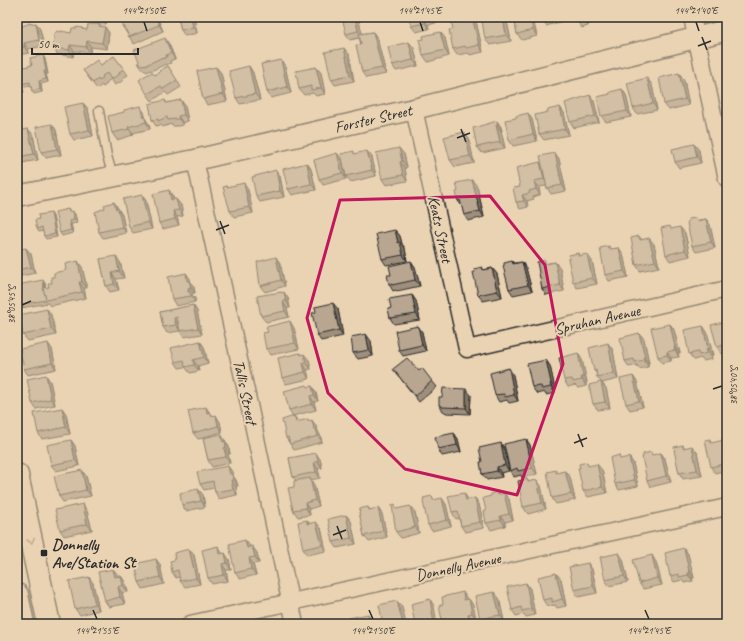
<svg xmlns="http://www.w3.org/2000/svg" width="744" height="641" viewBox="0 0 744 641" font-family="Caveat,sans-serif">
<rect width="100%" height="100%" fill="#ead3b3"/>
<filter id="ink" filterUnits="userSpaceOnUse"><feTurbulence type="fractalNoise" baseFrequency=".025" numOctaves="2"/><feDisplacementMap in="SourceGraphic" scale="8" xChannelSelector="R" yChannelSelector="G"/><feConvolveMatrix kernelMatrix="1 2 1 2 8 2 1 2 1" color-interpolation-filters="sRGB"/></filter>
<g filter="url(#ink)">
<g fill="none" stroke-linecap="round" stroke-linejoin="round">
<g stroke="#2b2b2b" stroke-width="11">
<polyline id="service" points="99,111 107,156 113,176"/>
</g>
<g stroke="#2b2b2b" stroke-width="19">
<g id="minor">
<polyline points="692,17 727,179"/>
<polyline points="414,109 467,349 727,289"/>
<polyline points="195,160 248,400 295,624"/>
<polyline points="190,624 727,507"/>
</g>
</g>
<g stroke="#2b2b2b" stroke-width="23">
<polyline id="tertiary" points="17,196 195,160 414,109 727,30"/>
</g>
<g stroke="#2b2b2b" stroke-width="25">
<g id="secondary">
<polyline points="17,475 49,624"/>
<polyline points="17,595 23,624"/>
</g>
</g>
<use href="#service" stroke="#ead3b3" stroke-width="8"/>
<use href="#minor" stroke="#ead3b3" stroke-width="16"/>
<use href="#tertiary" stroke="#ead3b3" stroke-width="20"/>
<use href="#secondary" stroke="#ead3b3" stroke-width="22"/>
</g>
<g fill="#9e8f7c" stroke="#2b2b2b">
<polygon points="17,17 36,17 36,19 30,19 30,21 20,21 20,22 17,23"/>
<polygon points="49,17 68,17 64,22 61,19 51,19"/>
<polygon points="86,17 107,17 106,24 90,23"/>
<polygon points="134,17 157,17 163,31 134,44 122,26"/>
<polygon points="178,17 194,17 197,33 185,36 181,30"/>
<polygon points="358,17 362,34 373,32 377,38 386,74 366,78 362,72 361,44 359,38 350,40 346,34"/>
<polygon points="409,17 442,17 443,21 428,25 429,29 416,32 411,26"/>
<polygon points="475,17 483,52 470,55 469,53 457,55 453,49 453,29 459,20"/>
<polygon points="514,17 539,17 540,22 534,24 537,36 522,40 517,34"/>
<polygon points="542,17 570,17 570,19 546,26 542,19"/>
<polygon points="575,17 599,17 600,22 588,24 588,26 582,28 576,20"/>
<polygon points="507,22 511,41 490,45 485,39"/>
<polygon points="31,24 40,29 44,46 28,49 29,53 17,55 17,31 20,30"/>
<polygon points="101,26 105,27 109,33 107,49 91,47 90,53 74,51 73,57 57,54 53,48 77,28 82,28 83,29 87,30"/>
<polygon points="440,32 445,38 449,56 428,62 423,55"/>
<polygon points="169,44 175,59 170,61 171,63 166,65 166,64 151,71 150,70 147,72 142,69 138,63"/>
<polygon points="414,48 418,66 396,71 392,65"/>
<polygon points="349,54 354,81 335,85 331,79"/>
<polygon points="114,56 128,75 123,78 124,80 115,85 111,79 106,83 107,84 103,87 102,85 97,89 83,70 101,65"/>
<polygon points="45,59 48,74 46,74 48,82 41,84 42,92 34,94 32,91 31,85 22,87 24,92 17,93 17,69 32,65"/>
<polygon points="168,66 181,87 168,95 165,92 152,101 147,94 155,75"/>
<polygon points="249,66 253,73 260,100 240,104 236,98"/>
<polygon points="285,66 291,93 271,98 267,92"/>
<polygon points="216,67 221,73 227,101 207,105 203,99"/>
<polygon points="316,67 321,73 325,94 316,96 313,93 304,95 299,89"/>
<polygon points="679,73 684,80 689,105 669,110 664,104"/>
<polygon points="647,78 652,85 657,110 637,114 633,108"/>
<polygon points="622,89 626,95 631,117 606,122 601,116 610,94"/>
<polygon points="590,95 594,101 599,122 574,128 570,122"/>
<polygon points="165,100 167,103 181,100 185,106 188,121 183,123 183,125 178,126 172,126 171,124 163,127 161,125 156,126 152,120"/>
<polygon points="83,103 88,109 93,136 74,140 70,134"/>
<polygon points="560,107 564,113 569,135 544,140 539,134 548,112"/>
<polygon points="144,112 146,120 149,124 150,129 133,133 133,135 117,140 112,133"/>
<polygon points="532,119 537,141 513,146 509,140"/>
<polygon points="497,121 501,127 502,131 501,131 505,148 482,153 477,147"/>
<polygon points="52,124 56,130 61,155 46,158 41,152"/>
<polygon points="28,129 33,135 38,160 22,163 18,157"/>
<polygon points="469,139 474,163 455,167 450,160"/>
<polygon points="699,150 701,163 679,168 675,162"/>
<polygon points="555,153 559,159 566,191 551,194 547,188 546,186 539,187 540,195 533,197 534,199 527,201 528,207 520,209 516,202 520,187 542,164"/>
<polygon points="355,154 372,157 376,176 351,182 346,176"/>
<polygon points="404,154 407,167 405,168 407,181 386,185 382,179"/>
<polygon points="342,159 346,179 323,185 319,179"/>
<polygon points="307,163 311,169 316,190 292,195 288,189"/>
<polygon points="280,176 284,197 260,202 256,196"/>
<polygon points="227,186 228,187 248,190 253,213 234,217 230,211"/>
<polygon points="477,186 484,217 468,221 464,215 462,206 458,201 458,191"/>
<polygon points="169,190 173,197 174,200 181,205 183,216 177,217 179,225 163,229 159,223"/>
<polygon points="142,195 146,201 152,229 133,233 129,227"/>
<polygon points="114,202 122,215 126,233 103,238 99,232 105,208"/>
<polygon points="68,209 70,212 75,214 77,223 71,224 73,233 62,236 60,233"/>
<polygon points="53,216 57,237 46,239 44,236 43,231 39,232 37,229"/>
<polygon points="706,219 710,225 715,248 696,252 692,246 698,220"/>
<polygon points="17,222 19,225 21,236 17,237"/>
<polygon points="672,229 685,233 690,256 670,261 666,255"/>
<polygon points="395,230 400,236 402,244 405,248 407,261 386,265 382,259"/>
<polygon points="639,236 641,239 654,244 659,267 640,271 636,265"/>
<polygon points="609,246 611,249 619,248 623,254 628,277 609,281 605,275"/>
<polygon points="17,250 31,254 35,273 17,277"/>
<polygon points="578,253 580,256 592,261 597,284 577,288 573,282"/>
<polygon points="100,259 120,262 124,278 116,279 119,290 110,292 106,286"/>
<polygon points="411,261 415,267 420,286 397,291 396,290 393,291 389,284 391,275"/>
<polygon points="512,261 514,263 522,262 526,268 532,291 513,295 509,289 504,266"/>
<polygon points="555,262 560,268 564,291 546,295 542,289 548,263"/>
<polygon points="280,263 285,286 265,292 260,286"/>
<polygon points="82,267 87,288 84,288 86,298 50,306 48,303 21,308 19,305 45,283 46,288 49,287 52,283"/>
<polygon points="482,267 484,270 492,268 497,274 502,297 483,301 478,295 475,272"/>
<polygon points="186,273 190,279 191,283 194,287 195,293 193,293 192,295 195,298 195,302 176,306 172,299"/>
<polygon points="281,292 288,298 290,308 287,308 289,317 266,322 261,316"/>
<polygon points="412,295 416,301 420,320 394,324 390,318 391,308"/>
<polygon points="193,305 197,311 202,334 184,337 180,331 167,333 163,327 160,312"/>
<polygon points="47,309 51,315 56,335 28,341 23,335"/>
<polygon points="338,309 343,336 321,341 317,335"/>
<polygon points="727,321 727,352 721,354 717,347"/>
<polygon points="670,324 674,330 680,353 678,353 679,357 671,358 671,361 662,363 658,357"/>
<polygon points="418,326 422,332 426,351 403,356 399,350"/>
<polygon points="703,326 707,332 713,355 711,355 712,359 703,361 701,358 694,360 689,354"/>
<polygon points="294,328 299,349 271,355 266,349"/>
<polygon points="639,333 644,339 649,363 648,363 648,367 639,369 637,365 629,367 625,361"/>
<polygon points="200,341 204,347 208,363 198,366 199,371 190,373 185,367 179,368 175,362"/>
<polygon points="371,341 373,356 358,359 353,353"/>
<polygon points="52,349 56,369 28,375 24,369"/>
<polygon points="613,350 618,379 602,383 606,388 610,408 598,410 593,404 601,382 597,377 597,374 594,371"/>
<polygon points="578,353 582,360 587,382 586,383 586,386 578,388 575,385 568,387 564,380"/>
<polygon points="301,354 309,360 311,369 307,370 309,379 286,384 282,378"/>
<polygon points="546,360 550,366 555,389 554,390 555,393 546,395 544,392 537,394 532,387"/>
<polygon points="393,369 432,381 437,387 419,402"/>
<polygon points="513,375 518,401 509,403 507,400 499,402 495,395"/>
<polygon points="633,376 637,382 643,407 630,410 626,404"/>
<polygon points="50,381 55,405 36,409 32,403"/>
<polygon points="312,386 316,393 318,401 314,402 316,410 293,416 289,410 309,387"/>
<polygon points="471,395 470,414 446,413 445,412 443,411 439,405"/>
<polygon points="62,408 66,414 70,434 42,439 38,433"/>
<polygon points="210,412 213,416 220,422 222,432 204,437 225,440 226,442 229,447 230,454 228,454 230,463 212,467 208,460 203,438 198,439 193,433"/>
<polygon points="309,421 316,426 317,431 320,435 322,442 294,450 286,438 298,422"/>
<polygon points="454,433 458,439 461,452 442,456 438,449"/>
<polygon points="526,439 530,445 537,474 522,478 521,475 514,477 510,471"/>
<polygon points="71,440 75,446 79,466 56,471 51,465"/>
<polygon points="501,443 505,450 509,471 501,473 502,477 487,480 482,474 482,462"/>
<polygon points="727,444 727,470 715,473 711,467"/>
<polygon points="683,445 685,448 697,452 702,476 683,479 679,473 675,450"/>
<polygon points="661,453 665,459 671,482 651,487 647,481 653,455"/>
<polygon points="629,457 633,463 638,486 619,490 615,484"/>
<polygon points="289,458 320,459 322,468 318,469 320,478 311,480 314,485 319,506 309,509 310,515 298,517 293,510 294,487 296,481 293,477"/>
<polygon points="590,466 602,470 607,493 588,497 583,491"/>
<polygon points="565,471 570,477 575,500 556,504 552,498 558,473"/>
<polygon points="233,473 233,476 236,480 238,486 236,486 237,495 219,499 215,492 214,488 204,490 200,484"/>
<polygon points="86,476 91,496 63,502 59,496"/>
<polygon points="527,479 529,482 537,480 541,486 546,509 528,514 523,507"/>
<polygon points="198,489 203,495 205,507 186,511 182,505"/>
<polygon points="499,494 509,499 513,520 505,522 505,526 491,530 486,523 486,511"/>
<polygon points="432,496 434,500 446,504 451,526 432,531 428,525"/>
<polygon points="475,498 479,504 484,528 465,532 461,526 459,518 456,519 452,512 468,500"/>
<polygon points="368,507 370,510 378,508 382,514 387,537 369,542 364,536 360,512"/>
<polygon points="398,509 415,512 419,533 401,538 396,532"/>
<polygon points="87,511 92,530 64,536 60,530"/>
<polygon points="346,515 351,521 356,544 337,548 333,542"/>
<polygon points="307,520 309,523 321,528 326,551 307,555 303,549"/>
<polygon points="245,540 250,547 252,546 257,553 259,563 253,564 256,575 240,579 235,573"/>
<polygon points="684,548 688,554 694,578 692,578 693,581 684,583 682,580 674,582 670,576"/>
<polygon points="222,553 229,559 231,570 226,570 228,581 212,584 208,578"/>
<polygon points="194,555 200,584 185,587 180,581 180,577 176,578 172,572"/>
<polygon points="156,559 160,565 164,584 143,589 139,582"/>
<polygon points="623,559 628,582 609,586 605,580"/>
<polygon points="656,562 662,585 643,589 639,583"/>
<polygon points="113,569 118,576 121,576 125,582 128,592 122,593 125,604 109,607 105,601"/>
<polygon points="592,569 597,593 578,597 574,590"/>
<polygon points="561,579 566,606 557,608 555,605 547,606 543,600"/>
<polygon points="93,583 99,610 80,615 75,609"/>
<polygon points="526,583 530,589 535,615 526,617 524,614 516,616 512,610"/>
<polygon points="499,598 504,621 491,624 484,624 480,619"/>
<polygon points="467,599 473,605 476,619 472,620 473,624 445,624 442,620"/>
</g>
<g fill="#817465" stroke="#2b2b2b">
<polygon points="17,17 18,17 20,21 20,22"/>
<polygon points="102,17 107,17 106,24 102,18"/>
<polygon points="156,17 157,17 163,31 159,25"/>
<polygon points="191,17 194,17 197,33 193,27"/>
<polygon points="355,17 358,17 363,37 358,31"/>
<polygon points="472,17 475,17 483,52 479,45"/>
<polygon points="503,17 507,22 511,41 506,35"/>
<polygon points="530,17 534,24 537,36 533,30"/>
<polygon points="536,17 539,17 540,22"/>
<polygon points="584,18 588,24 588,26 584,20"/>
<polygon points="424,19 428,25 429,29 425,23"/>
<polygon points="36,23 40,29 44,46 39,40"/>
<polygon points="105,27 109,33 107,49 102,43"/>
<polygon points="373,32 377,38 386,74 382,68"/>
<polygon points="440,32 445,38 449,56 445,50"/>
<polygon points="165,38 169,44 175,59 171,53"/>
<polygon points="87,41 91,47 90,53 86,47"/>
<polygon points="409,42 414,48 418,66 413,60"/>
<polygon points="24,43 28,49 29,53 24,47"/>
<polygon points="70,45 74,51 73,57 69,50"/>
<polygon points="344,48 349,54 354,81 350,75"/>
<polygon points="43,55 45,59 48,74 46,71"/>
<polygon points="281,60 285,66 291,93 287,87"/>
<polygon points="249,66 253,73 260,100 255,94"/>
<polygon points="216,67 221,73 227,101 223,94"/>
<polygon points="316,67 321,73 325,94 321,88"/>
<polygon points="44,71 46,74 48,82 46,79"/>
<polygon points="679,73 684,80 689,105 685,99"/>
<polygon points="647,78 652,85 657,110 653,103"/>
<polygon points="39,81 41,84 42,92 40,89"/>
<polygon points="20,84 22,87 24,92 21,89"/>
<polygon points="622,89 626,95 631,117 627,111"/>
<polygon points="590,95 594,101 599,122 595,116"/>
<polygon points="181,100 185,106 188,121 184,115"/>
<polygon points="83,103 88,109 93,136 89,130"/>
<polygon points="140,106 144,112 146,120 149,124 150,129 143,117"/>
<polygon points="560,107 564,113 569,135 565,129"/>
<polygon points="528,113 532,119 537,141 533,134"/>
<polygon points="178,116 183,123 183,125 179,119"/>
<polygon points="497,121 501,127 502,131 498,125"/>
<polygon points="52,124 56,130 61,155 57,149"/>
<polygon points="496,125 501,131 505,148 500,142"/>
<polygon points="128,127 133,133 133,135 129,129"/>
<polygon points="28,129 33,135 38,160 34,154"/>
<polygon points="464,132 469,139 474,163 470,156"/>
<polygon points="694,144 699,150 701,163 697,157"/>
<polygon points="399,148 404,154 407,167 402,161"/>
<polygon points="367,151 372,157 376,176 372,170"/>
<polygon points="337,153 342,159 346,179 342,173"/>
<polygon points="555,153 559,159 566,191 562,185"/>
<polygon points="400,162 405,168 407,181 403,175"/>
<polygon points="540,162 544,168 548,185 544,179"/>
<polygon points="307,163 311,169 316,190 311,184"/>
<polygon points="276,170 280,176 284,197 280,191"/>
<polygon points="472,180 477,186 484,217 480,211"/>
<polygon points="534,181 539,187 540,195 536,189"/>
<polygon points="244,183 248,190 253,213 249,207"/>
<polygon points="169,190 173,197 175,206 171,200"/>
<polygon points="142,195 146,201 152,229 148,222"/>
<polygon points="522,195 527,201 528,207 524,201"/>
<polygon points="176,199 181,205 183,216 179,210"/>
<polygon points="114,202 122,215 126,233 122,227 116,209"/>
<polygon points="72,211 75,214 77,223 74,220"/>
<polygon points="173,211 177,217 179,225 175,219"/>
<polygon points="51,213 53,216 57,237 55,234"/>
<polygon points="706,219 710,225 715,248 711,242"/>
<polygon points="69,221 71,224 73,233 71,230"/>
<polygon points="17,222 19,225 21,236 19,233"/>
<polygon points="680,227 685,233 690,256 685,250"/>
<polygon points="395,230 400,236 402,244 405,248 407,261 403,255 398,243"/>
<polygon points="649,238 654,244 659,267 655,261"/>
<polygon points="26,248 31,254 35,273 31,267"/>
<polygon points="619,248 623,254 628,277 624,271"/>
<polygon points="587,254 592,261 597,284 592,278"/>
<polygon points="116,256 120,262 124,278 119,271"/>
<polygon points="276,257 280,263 285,286 281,280"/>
<polygon points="78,261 82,267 87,288 82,282"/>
<polygon points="411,261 415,267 420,286 415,280"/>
<polygon points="522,262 526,268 532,291 528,285"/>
<polygon points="555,262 560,268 564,291 560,285"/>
<polygon points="492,268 497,274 502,297 497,291"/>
<polygon points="112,273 116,279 119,290 114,284"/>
<polygon points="186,273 190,279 191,283 194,287 195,293 187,281"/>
<polygon points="43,280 45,283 48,299 47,300"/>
<polygon points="79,282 84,288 86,298 82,292"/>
<polygon points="189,287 193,293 192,295 195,298 195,302 188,292 188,289"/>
<polygon points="284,292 288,298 290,308 286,301"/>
<polygon points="412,295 416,301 420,320 416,314"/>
<polygon points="283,302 287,308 289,317 285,311"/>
<polygon points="333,303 338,309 343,336 339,330"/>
<polygon points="193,305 197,311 202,334 198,328"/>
<polygon points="47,309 51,315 56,335 51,329"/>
<polygon points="174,318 178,324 180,331 176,325"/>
<polygon points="290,321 294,328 299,349 295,343"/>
<polygon points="670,324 674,330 680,353 675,347"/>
<polygon points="418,326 422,332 426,351 422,345"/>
<polygon points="703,326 707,332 713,355 708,349"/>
<polygon points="639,333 644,339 649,363 645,357"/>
<polygon points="366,334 371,341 373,356 369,350"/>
<polygon points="200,341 204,347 208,363 204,357"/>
<polygon points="48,343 52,349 56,369 52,363"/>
<polygon points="608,343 613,350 618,379 614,373"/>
<polygon points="674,347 678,353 679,357 675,350"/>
<polygon points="706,349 711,355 712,359 707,353"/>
<polygon points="667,352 671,358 671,361 667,355"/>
<polygon points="578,353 582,360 587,382 583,376"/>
<polygon points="304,354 309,360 311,369 306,363"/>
<polygon points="643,357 648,363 648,367 644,360"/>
<polygon points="193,360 198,366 199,371 194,365"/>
<polygon points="546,360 550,366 555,389 551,383"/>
<polygon points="303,363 307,370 309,379 305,372"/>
<polygon points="509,368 513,375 518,401 514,395"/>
<polygon points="46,375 50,381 55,405 51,399"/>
<polygon points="633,376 637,382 643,407 639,401"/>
<polygon points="581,377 586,383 586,386 582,380"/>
<polygon points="601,382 606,388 610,408 605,402"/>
<polygon points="550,384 554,390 555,393 551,387"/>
<polygon points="312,386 316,393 318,401 314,395"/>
<polygon points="466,389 471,395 470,414 466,408"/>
<polygon points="310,396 314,402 316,410 312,404"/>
<polygon points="206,407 210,413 207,413"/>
<polygon points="62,408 66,414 70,434 66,427"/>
<polygon points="216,415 220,422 222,432 218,426"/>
<polygon points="294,416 299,422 296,422"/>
<polygon points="312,420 316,426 318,431 320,435 322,442 314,429"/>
<polygon points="454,433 458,439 461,452 457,445"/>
<polygon points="221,434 229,447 230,454 223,442"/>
<polygon points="526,439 530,445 537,474 532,468"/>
<polygon points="71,440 75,446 79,466 75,460"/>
<polygon points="724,440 727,444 727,452"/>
<polygon points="501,443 505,450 509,471 505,465"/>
<polygon points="692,446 697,452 702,476 697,470"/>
<polygon points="224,448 228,454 230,463 226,457"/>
<polygon points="316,453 320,459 322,468 318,462"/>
<polygon points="661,453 665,459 671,482 666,476"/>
<polygon points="629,457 633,463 638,486 634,480"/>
<polygon points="314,462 318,469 320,478 316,472"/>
<polygon points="597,464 602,470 607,493 602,487"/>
<polygon points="228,466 233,473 233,476 236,480 238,486 230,474"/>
<polygon points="497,467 501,473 502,477 497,471"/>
<polygon points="82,470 86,476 91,496 86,490"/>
<polygon points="565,471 570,477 575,500 571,494"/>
<polygon points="310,478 314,485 319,506 315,500"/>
<polygon points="231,480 236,486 237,495 233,489"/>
<polygon points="537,480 541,486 546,509 542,503"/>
<polygon points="198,489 203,495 205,507 201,501"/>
<polygon points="464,493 468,499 470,506 466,500"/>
<polygon points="504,493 509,499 513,520 509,514"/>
<polygon points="442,498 446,504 451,526 447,520"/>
<polygon points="475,498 479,504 484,528 480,522"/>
<polygon points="305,503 309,509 310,515 306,508"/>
<polygon points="83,504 87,511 92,530 87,524"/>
<polygon points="410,506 415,512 419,533 415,527"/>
<polygon points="378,508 382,514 387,537 383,531"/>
<polygon points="346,515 351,521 356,544 351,538"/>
<polygon points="500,516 505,522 505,526 501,520"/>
<polygon points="316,522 321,528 326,551 322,545"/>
<polygon points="245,540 250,546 251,554 247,548"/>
<polygon points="218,546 222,553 223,560 219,554"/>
<polygon points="252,546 257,553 259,563 255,557"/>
<polygon points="684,548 688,554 694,578 689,571"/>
<polygon points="189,549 194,555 200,584 196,578"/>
<polygon points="225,553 229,559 231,570 227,563"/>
<polygon points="619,553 623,559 628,582 624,576"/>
<polygon points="652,555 656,562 662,585 657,578"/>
<polygon points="249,558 253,564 256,575 251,569"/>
<polygon points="156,559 160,565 164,584 160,577"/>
<polygon points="588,563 592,569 597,593 593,586"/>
<polygon points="222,564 226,570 228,581 224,575"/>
<polygon points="113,569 118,575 120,583 115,577"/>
<polygon points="688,572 692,578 693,581 688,575"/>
<polygon points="556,573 561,579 566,606 562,599"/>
<polygon points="121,576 125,582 128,592 123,585"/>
<polygon points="89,577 93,583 99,610 95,604"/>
<polygon points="526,583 530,589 535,615 531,609"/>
<polygon points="118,587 122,593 125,604 120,597"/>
<polygon points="463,592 467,599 469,606 464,600"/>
<polygon points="494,592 499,598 504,621 500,615"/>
<polygon points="430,599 434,606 437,624 434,624"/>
<polygon points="469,599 473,605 476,619 472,613"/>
<polygon points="397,601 402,607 406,624 403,624"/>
<polygon points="368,614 372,620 373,624 370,624"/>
<polygon points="468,614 472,620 473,624 470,624"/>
</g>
<g fill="#b8a690" stroke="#2b2b2b">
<polygon points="131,17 132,17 132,18 134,17 156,17 159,25 129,37 125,27 122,26 125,21"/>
<polygon points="178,17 191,17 193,27 181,30"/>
<polygon points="342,17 355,17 358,31 346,34"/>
<polygon points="409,17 431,17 424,19 425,23 411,26"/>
<polygon points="458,17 472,17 479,45 466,48 465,46 453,49 449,30 453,29 451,21 459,20"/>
<polygon points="499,17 503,17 506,35 485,39 482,21"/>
<polygon points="514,17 532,17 530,17 533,30 517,34"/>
<polygon points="542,17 550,17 542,19"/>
<polygon points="575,17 589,17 584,18 584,20 578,22 577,20 576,20"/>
<polygon points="30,23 30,24 36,23 39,40 24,43 24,47 17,48 17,31 20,30 20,27"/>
<polygon points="88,24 100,24 99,26 105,27 102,43 87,41 86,47 70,45 69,50 53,48 54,37 53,35 57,31 61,32 61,31 71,33 72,28 77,28 77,27 82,28 82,29 87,30"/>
<polygon points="373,32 382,68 362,72 356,45 361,44 359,34"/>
<polygon points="440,32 445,50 423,55 419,40 424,39 423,36"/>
<polygon points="165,38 171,53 166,55 167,57 162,59 161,58 146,65 146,64 143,65 138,63 139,61 134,50"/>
<polygon points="409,42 413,60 392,65 388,47"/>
<polygon points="344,48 350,75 331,79 325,52"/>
<polygon points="43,55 46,71 44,71 46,79 39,81 40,89 32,91 30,82 20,84 21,89 17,90 17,69 32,65 30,58"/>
<polygon points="114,56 124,69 119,72 120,74 111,79 107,73 102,76 103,78 99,81 98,79 93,83 83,70 97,60 101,65"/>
<polygon points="281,60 287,87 267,92 261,64"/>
<polygon points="168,66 177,80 163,89 161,86 147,94 139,80 143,77 152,72 155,75 160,72 159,71"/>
<polygon points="249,66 255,94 236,98 229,71"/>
<polygon points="216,67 223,94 203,99 197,71"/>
<polygon points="316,67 321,88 311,90 311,86 299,89 296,71"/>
<polygon points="679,73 685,99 664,104 659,78"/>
<polygon points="647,78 653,103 633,108 627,83"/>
<polygon points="622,89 627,111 601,116 597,97 610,94 610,92"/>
<polygon points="590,95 595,116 570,122 565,103"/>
<polygon points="165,100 166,103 181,100 184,115 178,116 179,119 174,119 168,120 167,117 158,121 158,119 152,120 149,104"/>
<polygon points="83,103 89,130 70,134 64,107"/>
<polygon points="140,106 143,117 145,118 146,122 128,127 129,129 112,133 108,116 124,112 124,110"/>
<polygon points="560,107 565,129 539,134 535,115 548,112 547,110"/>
<polygon points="528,113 533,134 509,140 505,120 516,118 516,116"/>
<polygon points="497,121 498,125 496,125 500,142 477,147 473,128"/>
<polygon points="52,124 57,149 41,152 36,127"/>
<polygon points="28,129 34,154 18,157 17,154 17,131"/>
<polygon points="464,132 470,156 450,160 444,137"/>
<polygon points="694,144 697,157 675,162 672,149"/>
<polygon points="399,148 402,161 400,162 403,175 382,179 376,153"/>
<polygon points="354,151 354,154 367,151 372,170 346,176 341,154"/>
<polygon points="337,153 342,173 319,179 314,160"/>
<polygon points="555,153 562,185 547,188 540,156"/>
<polygon points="540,162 544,179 534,181 536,189 529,191 530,193 522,195 524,201 516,202 513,188 520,187 516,168"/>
<polygon points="307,163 311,184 288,189 283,169"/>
<polygon points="276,170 280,191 256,196 252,177"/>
<polygon points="472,180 480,211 464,215 460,200 458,201 456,192 458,191 456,183"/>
<polygon points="244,183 249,207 230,211 223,187 227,186 227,187"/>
<polygon points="169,190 171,200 176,199 179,210 173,211 175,219 159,223 153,194"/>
<polygon points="142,195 148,222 129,227 123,199"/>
<polygon points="114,202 116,209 118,209 122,227 99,232 95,212 105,208 104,205"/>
<polygon points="68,209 69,212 72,211 74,220 69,221 71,230 60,233 55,212"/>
<polygon points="51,213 55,234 44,236 42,227 37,229 35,220 39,219 38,215"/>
<polygon points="696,218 697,221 706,219 711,242 692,246 687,223 688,222 688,219"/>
<polygon points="17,224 19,233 17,233"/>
<polygon points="670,226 671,229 680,227 685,250 666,255 661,228"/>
<polygon points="395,230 398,243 400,242 403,255 382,259 376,234"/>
<polygon points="639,236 640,240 649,238 655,261 636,265 631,238"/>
<polygon points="609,246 609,249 619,248 624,271 605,275 600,248"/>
<polygon points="26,248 31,267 17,270 17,250"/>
<polygon points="578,253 578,256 587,254 592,278 573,282 568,258 570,258 569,255"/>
<polygon points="116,256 119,271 112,273 114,284 106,286 100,259"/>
<polygon points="276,257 281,280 260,286 257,262"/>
<polygon points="545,260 546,264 555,262 560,285 542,289 537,262"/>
<polygon points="78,261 82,282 79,282 82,292 46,300 43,288 49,287 48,283 52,283 51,277 54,277 54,273 66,270 65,264"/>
<polygon points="411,261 415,280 392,285 392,284 389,284 387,275 391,275 389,266"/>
<polygon points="512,261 513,264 522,262 528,285 509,289 503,266 504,266 504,263"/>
<polygon points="482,267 483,270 492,268 497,291 478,295 473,272 475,272 474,269"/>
<polygon points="186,273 187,281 189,281 191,287 189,287 188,289 188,292 190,292 191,296 172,299 168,277"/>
<polygon points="43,280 44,288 43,288 46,300 19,305 17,295 17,285"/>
<polygon points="281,292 281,293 284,292 286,301 283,302 285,311 261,316 257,296"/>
<polygon points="412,295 416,314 390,318 388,309 391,308 389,299"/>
<polygon points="333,303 339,330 317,335 312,313 316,312 315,307"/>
<polygon points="193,305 198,328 180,331 177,317 174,318 176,325 163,327 160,312"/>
<polygon points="47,309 51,329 23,335 19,315"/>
<polygon points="290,321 295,343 266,349 263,333 268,332 266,327"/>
<polygon points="727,321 727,349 726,349 725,345 717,347 711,325"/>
<polygon points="670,324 675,347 674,347 675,350 667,352 667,355 658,357 651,328"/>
<polygon points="418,326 422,345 399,350 395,331"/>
<polygon points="703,326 708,349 706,349 707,353 699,355 698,352 689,354 684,330"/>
<polygon points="639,333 645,357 643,357 644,360 635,362 634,359 625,361 620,338"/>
<polygon points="366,334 369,350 353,353 351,337"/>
<polygon points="200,341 204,357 193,360 194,365 185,367 184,360 175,362 171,348"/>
<polygon points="48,343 52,363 24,369 20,349"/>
<polygon points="608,343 614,373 597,377 596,370 594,371 589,348"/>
<polygon points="300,353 301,355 304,354 306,363 303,363 305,372 282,378 278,358"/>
<polygon points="578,353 583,376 581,377 582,380 573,382 572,379 564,380 559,358"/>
<polygon points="407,358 419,371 422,368 432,381 415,396 393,369"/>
<polygon points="546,360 551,383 550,384 551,387 542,389 541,386 532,387 527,364"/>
<polygon points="509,368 514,395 505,397 504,394 495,395 490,373"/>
<polygon points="46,375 51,399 32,403 27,379"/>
<polygon points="633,376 639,401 626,404 620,379"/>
<polygon points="601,382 605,402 593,404 589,385"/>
<polygon points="307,385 308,387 312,386 314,395 310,396 312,404 289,410 284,391"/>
<polygon points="443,388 466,389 466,408 442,407 442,406 439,405 439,397 442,397"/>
<polygon points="206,407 207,413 210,412 212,416 216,415 218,426 193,433 188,411"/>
<polygon points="62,408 66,427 38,433 34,413"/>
<polygon points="294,416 296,422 308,419 309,421 312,420 314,429 316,429 318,436 290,444 288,437 286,438 282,420"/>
<polygon points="454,433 457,445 438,449 435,437"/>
<polygon points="221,434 223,442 225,441 226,447 224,448 226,457 208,460 203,438"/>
<polygon points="526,439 532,468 518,471 517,468 510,471 504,444"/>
<polygon points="710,439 711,443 724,440 727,452 727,463 711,467 705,440"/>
<polygon points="71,440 75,460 51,465 47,445"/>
<polygon points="501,443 505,465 497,467 497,471 482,474 480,462 482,462 479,448"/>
<polygon points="683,445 683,448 692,446 697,470 679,473 674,450 675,450 674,447"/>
<polygon points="651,452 652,455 661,453 666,476 647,481 642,457 643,457 643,454"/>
<polygon points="316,453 318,462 314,462 316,472 293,477 289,458"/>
<polygon points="619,455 620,459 629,457 634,480 615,484 610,458"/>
<polygon points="587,462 588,466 597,464 602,487 583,491 578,468 580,468 579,464"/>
<polygon points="228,466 230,474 232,474 233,480 231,480 233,489 215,492 213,481 200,484 197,472"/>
<polygon points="82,470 86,490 59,496 54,476"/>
<polygon points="556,470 556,473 565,471 571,494 552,498 547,472"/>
<polygon points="310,478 315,500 305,503 306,508 293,510 288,488 294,487 294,481"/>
<polygon points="527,479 528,482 537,480 542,503 523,507 518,481"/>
<polygon points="198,489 201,501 182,505 180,493"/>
<polygon points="497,492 498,495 504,493 509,514 500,516 501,520 486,523 484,511 486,511 483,498 491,496 491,494"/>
<polygon points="464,493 466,500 475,498 480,522 461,526 458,511 452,512 448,496"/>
<polygon points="432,496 433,500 442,498 447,520 428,525 423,502 424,501 423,498"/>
<polygon points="83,504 87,524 60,530 55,510"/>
<polygon points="395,504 396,509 410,506 415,527 396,532 392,505"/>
<polygon points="368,507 369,510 378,508 383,531 364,536 359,512 360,512 359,509"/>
<polygon points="346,515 351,538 333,542 328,519"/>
<polygon points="307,520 307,524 316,522 322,545 303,549 298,522"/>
<polygon points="245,540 247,548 252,546 255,557 249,558 251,569 235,573 229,544"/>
<polygon points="218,546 219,554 225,553 227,563 222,564 224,575 208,578 202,550"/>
<polygon points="684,548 689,571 688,572 688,575 679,577 679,574 670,576 665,553"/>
<polygon points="189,549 196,578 180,581 178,570 172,572 170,561 175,560 174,553"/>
<polygon points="619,553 624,576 605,580 600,557"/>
<polygon points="652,555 657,578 639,583 633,560"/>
<polygon points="156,559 160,577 139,582 135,564"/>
<polygon points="588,563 593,586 574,590 569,567"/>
<polygon points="113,569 115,577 121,576 123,585 118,587 120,597 105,601 98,572"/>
<polygon points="556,573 562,599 552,602 552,598 543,600 538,577"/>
<polygon points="89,577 95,604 75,609 69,581"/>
<polygon points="526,583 531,609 522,611 521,607 512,610 507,587"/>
<polygon points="463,592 464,600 469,599 472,613 468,614 470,624 447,624 446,619 442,620 439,606 443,604 442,597"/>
<polygon points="494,592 500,615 480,619 475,596"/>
<polygon points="430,599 434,624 415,624 411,604"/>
<polygon points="397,601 403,624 383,624 379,605"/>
<polygon points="368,614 370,624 350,624 349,618"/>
<polygon points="670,620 670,624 657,624 657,623"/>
<polygon points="338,621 339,624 323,624"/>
</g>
<defs><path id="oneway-chevron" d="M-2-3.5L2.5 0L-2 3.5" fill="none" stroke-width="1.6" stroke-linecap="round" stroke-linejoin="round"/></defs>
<use stroke="#8a7f6f" href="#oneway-chevron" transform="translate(31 541) rotate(78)"/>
</g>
<path d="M0 0H744V641H0ZM490 196 545 265 563 364 517 495 405 469 328 393 307 318 340 200Z" fill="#ead3b3" fill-opacity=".55" fill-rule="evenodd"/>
<path fill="none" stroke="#c2185b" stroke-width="3" stroke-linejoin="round" d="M490 196 545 265 563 364 517 495 405 469 328 393 307 318 340 200Z"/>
<path fill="none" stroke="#2b2b2b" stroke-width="1.5" d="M144 22 147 31M420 22 423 31M696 22 699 31M702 37 707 50M698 46 711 41M461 129 466 142M457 138 470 133M220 221 225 234M216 230 229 225M22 305 31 301M713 389 722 386M578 434 583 447M574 443 587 438M337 526 342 539M333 535 346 530M93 610 97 619M369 610 373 619M645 610 649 619"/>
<rect fill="#2b2b2b" stroke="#ead3b3" stroke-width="1.5" x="40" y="549" width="8" height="8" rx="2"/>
<g text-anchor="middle" stroke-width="4" stroke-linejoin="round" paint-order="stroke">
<g font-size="16" fill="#2b2b2b" stroke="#ead3b3">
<text transform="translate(373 118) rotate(-13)" y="6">Forster Street</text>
<text transform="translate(441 229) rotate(78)" y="6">Keats Street</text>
<text transform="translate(597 319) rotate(-13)" y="6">Spruhan Avenue</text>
<text transform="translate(246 392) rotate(78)" y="6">Tallis Street</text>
<text transform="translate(458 566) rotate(-12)" y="6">Donnelly Avenue</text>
</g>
<g font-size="16" font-weight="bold" fill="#2b2b2b" stroke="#ead3b3" text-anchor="start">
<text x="52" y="550">Donnelly<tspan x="52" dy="18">Ave/Station St</tspan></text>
</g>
</g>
<rect width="744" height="641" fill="none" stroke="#ead3b3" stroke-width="44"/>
<path d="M32 48v6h106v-6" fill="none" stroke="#2b2b2b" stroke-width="2"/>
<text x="38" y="48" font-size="12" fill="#2b2b2b" stroke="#ead3b3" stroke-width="3" paint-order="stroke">50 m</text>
<rect x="22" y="22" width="700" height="597" fill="none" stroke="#2b2b2b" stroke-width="1.5"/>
<g font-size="10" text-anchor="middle" fill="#2b2b2b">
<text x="144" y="14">144°21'50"E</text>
<text x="420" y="14">144°21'45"E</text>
<text x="696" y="14">144°21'40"E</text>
<text transform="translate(11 305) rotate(-90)" y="4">38°05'45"S</text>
<text transform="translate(733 386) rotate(-90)" y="4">38°05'40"S</text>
<text x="97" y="634">144°21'55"E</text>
<text x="373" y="634">144°21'50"E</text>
<text x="649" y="634">144°21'45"E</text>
</g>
</svg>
